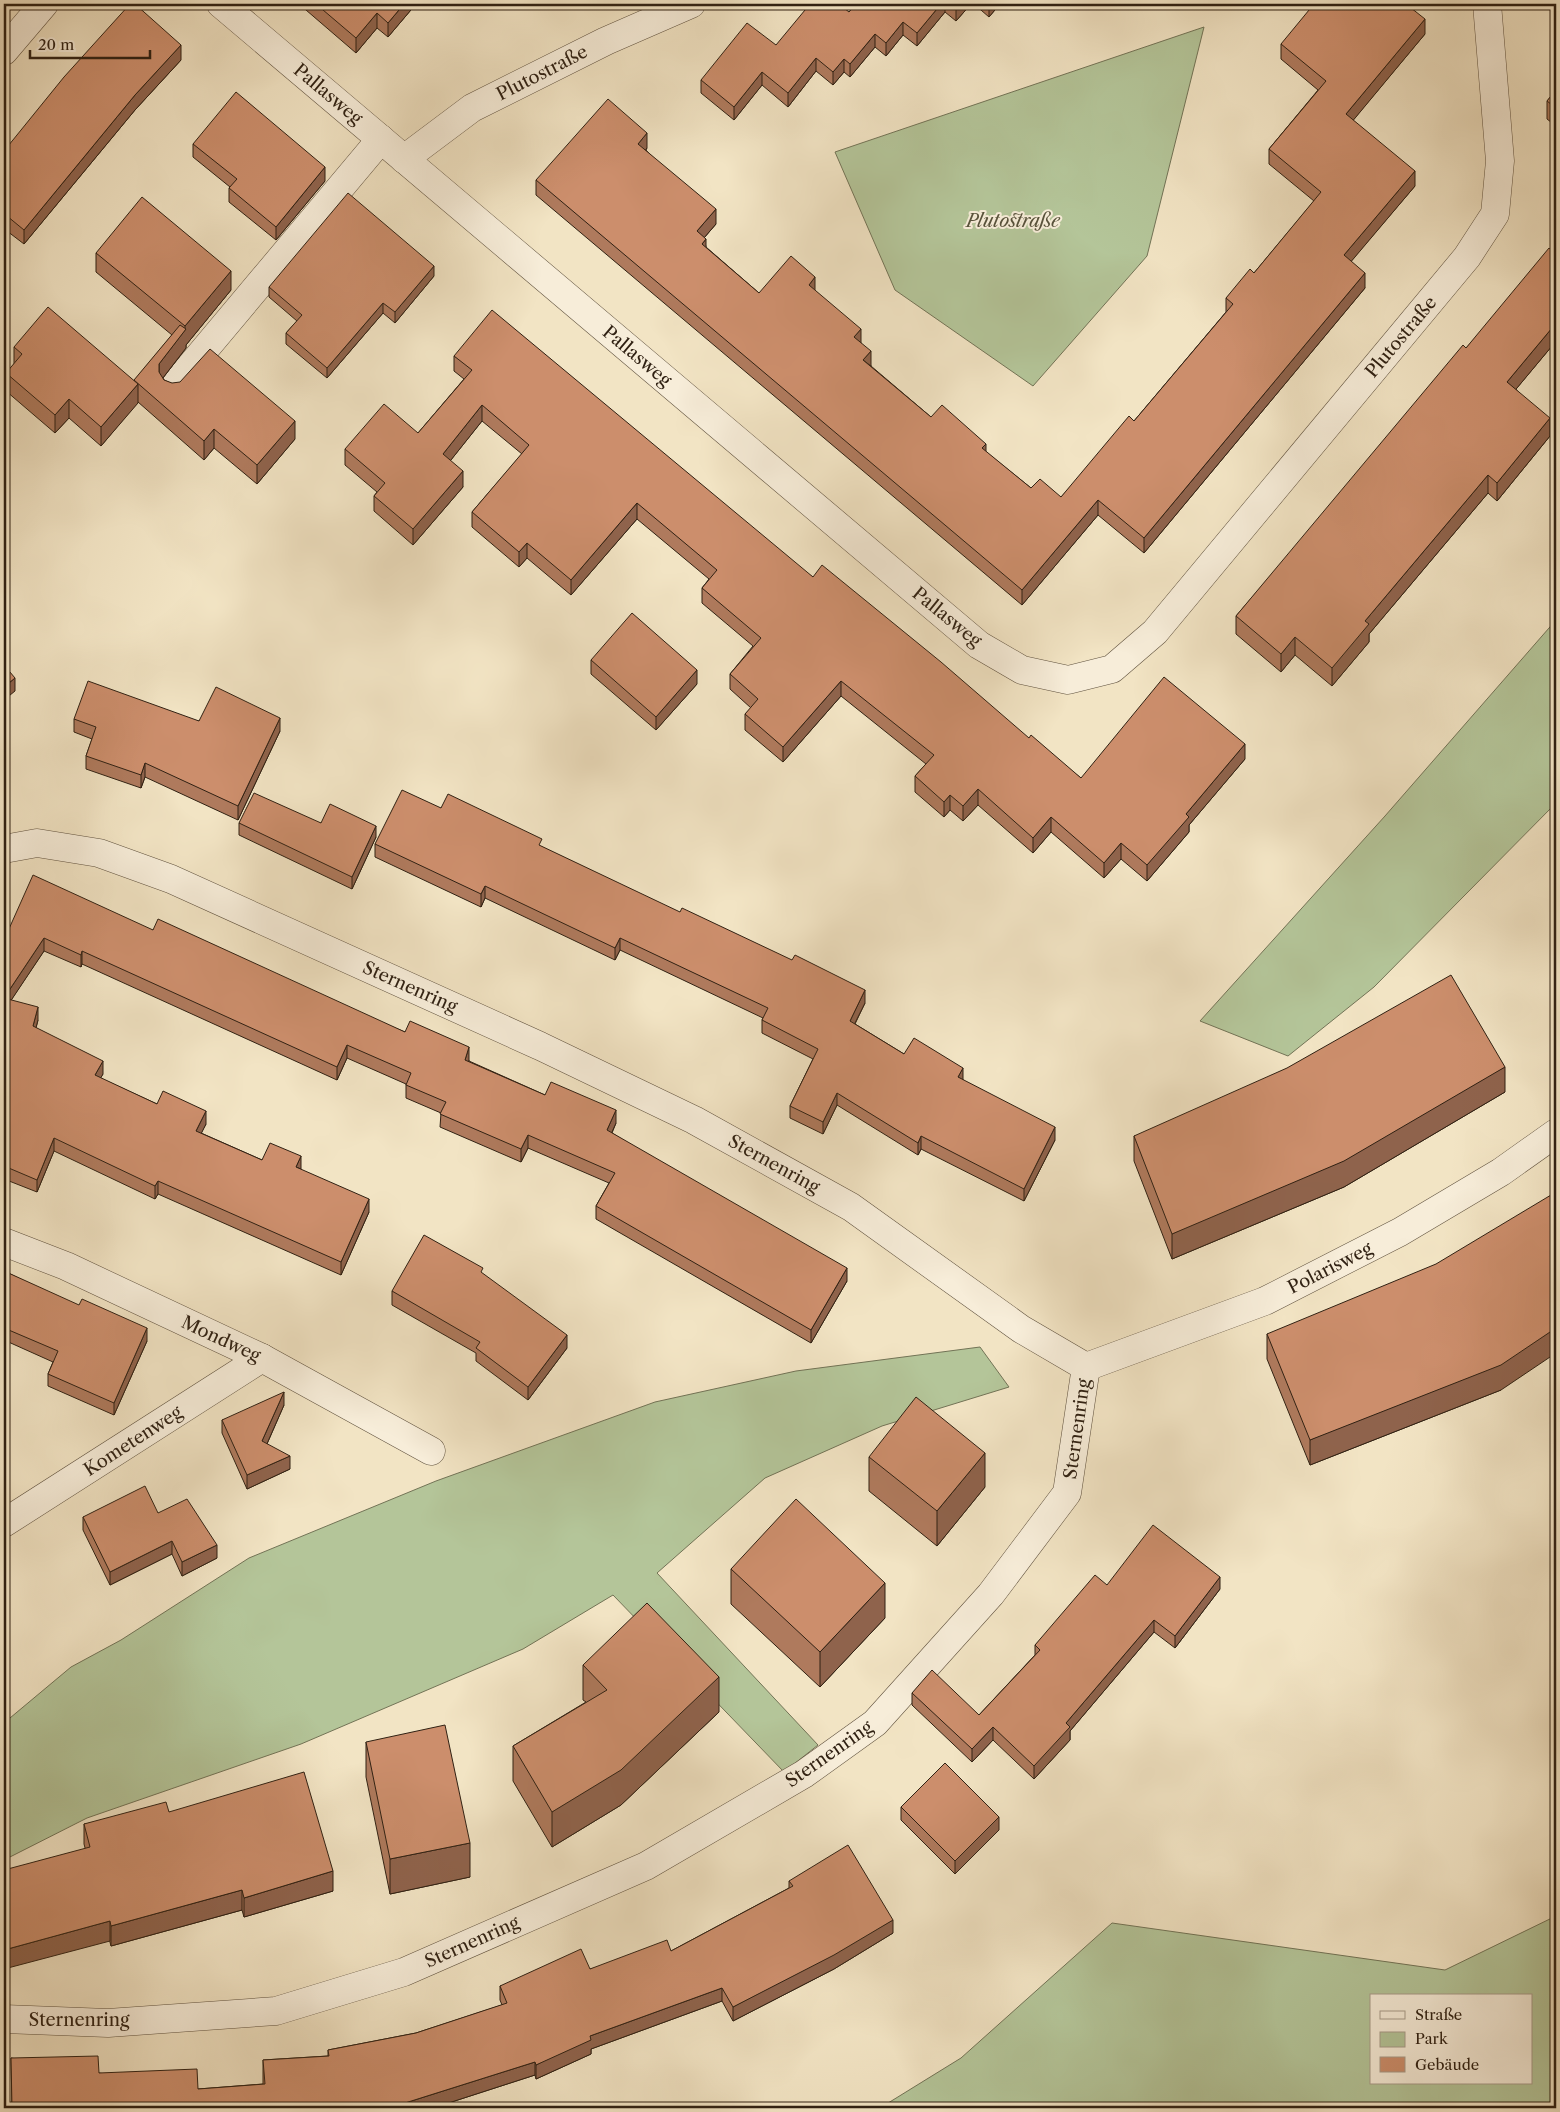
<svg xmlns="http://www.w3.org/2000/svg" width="1560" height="2112" viewBox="0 0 1560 2112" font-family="'Libre Caslon Text',serif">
<rect width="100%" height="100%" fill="#f2e4c4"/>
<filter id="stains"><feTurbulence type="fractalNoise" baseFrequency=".004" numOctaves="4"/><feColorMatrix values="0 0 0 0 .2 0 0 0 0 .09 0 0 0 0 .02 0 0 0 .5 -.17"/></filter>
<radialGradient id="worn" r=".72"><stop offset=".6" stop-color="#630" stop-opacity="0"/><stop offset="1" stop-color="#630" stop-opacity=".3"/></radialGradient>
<g fill="#b4c599" stroke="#727356" fill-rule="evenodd">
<polygon points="1204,27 1147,256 1033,386 895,290 835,152"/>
<polygon points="1556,620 1556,803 1374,987 1288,1056 1200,1021 1385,816"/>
<polygon points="980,1347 1009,1387 882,1426 765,1478 657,1573 818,1745 784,1772 613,1595 523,1649 301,1744 87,1818 4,1860 4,1723 71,1667 121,1640 249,1558 436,1481 655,1402 796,1371"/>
<path d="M1556 1916V2108H880L961 2058 1112 1923 1445 1970ZM1371 1996H1531V2083H1371Z"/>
</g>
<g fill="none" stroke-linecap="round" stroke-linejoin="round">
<g stroke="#60523f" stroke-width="29">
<g id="minor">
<polyline points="221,4 979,645 1022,670 1068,680 1112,669 1155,632 1467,257 1495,214 1500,161 1487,4"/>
<polyline points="4,51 44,4"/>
<polyline points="404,159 472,108 606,41 691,4"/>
<polyline points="174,386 381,139"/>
<polyline points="4,849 37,843 99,853 171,879 540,1046 694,1120 851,1207 1021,1329 1086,1367"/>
<polyline points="4,1242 66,1266 262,1358 431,1451"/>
<polyline points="1086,1367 1265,1301 1400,1232 1501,1172 1556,1133"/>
<polyline points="4,1523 262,1358"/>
<polyline points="4,2019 108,2023 276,2011 404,1972 646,1866 804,1774 875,1723 991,1594 1067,1493 1086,1367"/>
</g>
</g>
<use href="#minor" stroke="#f7edd9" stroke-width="28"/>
</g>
<g fill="#af7a5d" stroke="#302113">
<polygon points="299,4 416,4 388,37 377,28 356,53"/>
<polygon points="856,4 971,4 956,21 945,12 917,46 903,35 886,56 875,47 850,77 844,72 833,85 816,71 788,107 762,85 734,120 701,93 701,80 849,12"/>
<polygon points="974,4 1000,4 989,17"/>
<polygon points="1425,34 1353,120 1415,186 1351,261 1365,288 1144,553 1098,515 1022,605 536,195 536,180 647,148 646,150 716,224 704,238 706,247 759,293 815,290 861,343 871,366 931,417 986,452 1031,488 1061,497 1134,421 1226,312 1226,298 1254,273 1314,201 1269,164 1269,149 1318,90 1281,59 1281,44"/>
<polygon points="181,60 135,110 24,244 7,231 4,235 4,151"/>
<polygon points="1556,90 1556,126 1547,119 1547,101"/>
<polygon points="193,144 325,181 276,240 229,202 229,188 230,187 193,157"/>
<polygon points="96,253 231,290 186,345 186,348 163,378 164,380 295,439 257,484 214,448 204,460 138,402 101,446 69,418 55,433 6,391 6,373 14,364 14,347 134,381 172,335 96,272"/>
<polygon points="1556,254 1556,349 1552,346 1516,389 1550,436 1497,501 1488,493 1369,634 1369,642 1332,686 1295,655 1281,672 1236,634 1236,616 1466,348"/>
<polygon points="434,276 395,323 383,313 327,378 286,344 286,333 297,321 269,297 269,287"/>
<polygon points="454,356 813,577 1081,778 1245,759 1189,825 1189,832 1147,881 1121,859 1104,878 1051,832 1033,853 978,805 963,821 950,810 944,817 915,792 915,776 926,764 841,696 783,762 745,730 745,714 751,708 730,689 730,674 753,646 702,603 702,588 709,579 637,519 571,595 527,558 519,567 472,527 472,512 522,454 482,421 450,461 463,487 413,545 374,511 374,496 377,492 345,465 345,449 418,433 464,379 454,371"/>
<polygon points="591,660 697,684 656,730 591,674"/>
<polygon points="74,719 199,721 280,731 238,820 145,777 141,788 86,769 86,756 92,739 74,732"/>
<polygon points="441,808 542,847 865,1003 855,1024 904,1054 963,1080 1055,1140 1024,1201 921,1149 918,1155 837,1105 823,1134 790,1118 790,1106 813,1059 762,1033 762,1020 763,1018 620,950 615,960 485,898 481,907 375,857 375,844"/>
<polygon points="239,823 321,823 376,837 352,889 239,835"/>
<polygon points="153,930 405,1032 469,1060 469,1061 545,1095 616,1123 612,1133 847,1281 811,1343 596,1219 596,1206 609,1183 528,1148 521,1162 440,1127 441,1113 406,1098 406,1084 347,1058 337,1080 82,964 81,967 44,951 11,1000 38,1020 36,1028 103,1074 100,1078 157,1104 206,1124 201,1133 262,1160 300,1169 369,1212 341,1275 158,1194 155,1199 54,1151 37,1192 4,1179 4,940"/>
<polygon points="1505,1092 1344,1187 1172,1259 1134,1161 1134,1136"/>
<polygon points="4,1259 4,1271 147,1341 114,1415 48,1386 48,1374 53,1362 4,1340"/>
<polygon points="483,1274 567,1348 528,1400 476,1361 476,1353 392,1305 392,1291"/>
<polygon points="1267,1334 1501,1390 1310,1465 1267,1359"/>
<polygon points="284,1405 267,1444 290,1469 247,1489 222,1433 222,1420"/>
<polygon points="869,1457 985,1487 937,1546 869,1491"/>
<polygon points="158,1513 217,1558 182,1576 172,1554 110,1585 83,1530 83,1517"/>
<polygon points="731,1569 885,1618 820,1687 731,1604"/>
<polygon points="1107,1585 1220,1589 1175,1648 1154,1632 1070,1731 1070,1740 1034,1779 993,1740 972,1762 912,1705 912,1693 979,1715 1035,1655 1035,1645"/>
<polygon points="583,1665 719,1712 621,1805 552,1847 513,1781 513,1746 586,1702 583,1700"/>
<polygon points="366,1742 470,1877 390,1894 366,1777"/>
<polygon points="901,1807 999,1830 955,1874 901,1820"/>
<polygon points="169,1812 333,1891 244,1917 242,1910 111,1946 84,1844 84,1824"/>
<polygon points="789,1881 893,1933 834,1969 733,2021 722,2001 591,2049 591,2054 536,2079 535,2075 433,2108 12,2108 11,2058 99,2073 198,2089 263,2084 263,2060 328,2056 328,2050 416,2033 502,2005 500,2000 500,1986 590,1969 671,1951 789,1888"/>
</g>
<g fill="#8f634c" stroke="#302113">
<polygon points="404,4 416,4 388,37 388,23"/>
<polygon points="941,4 945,4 945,12 917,46 917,33"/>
<polygon points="959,4 971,4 956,21 956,8"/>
<polygon points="989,4 1000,4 989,17"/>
<polygon points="377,13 377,28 356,53 356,38"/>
<polygon points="1425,19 1425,34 1346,129 1346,114"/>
<polygon points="903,22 903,35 886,56 886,43"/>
<polygon points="875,34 875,47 850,77 850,64"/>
<polygon points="181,45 181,60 135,110 24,244 24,230 135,95"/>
<polygon points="816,58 816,71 788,107 788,93"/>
<polygon points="844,59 844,72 833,85 833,72"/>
<polygon points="762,72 762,85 734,120 734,107"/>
<polygon points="647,133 647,148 638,159 638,144"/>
<polygon points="325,167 325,181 276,240 276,227"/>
<polygon points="1415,171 1415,186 1344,270 1344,255"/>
<polygon points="716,209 716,224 697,246 697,231"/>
<polygon points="7,216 7,231 4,235 4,221"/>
<polygon points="706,239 706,254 702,244"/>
<polygon points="434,266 434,276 395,323 395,312"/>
<polygon points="231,271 231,290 186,345 186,348 159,383 159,364 185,330 185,326"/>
<polygon points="1365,273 1365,288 1144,553 1144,538"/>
<polygon points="815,277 815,292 809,285"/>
<polygon points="383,303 383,313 327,378 327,368"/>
<polygon points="1552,328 1552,346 1507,400 1507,382"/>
<polygon points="861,329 861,344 854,337"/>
<polygon points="871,351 871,366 863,360"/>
<polygon points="138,384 138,403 101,446 101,427"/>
<polygon points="69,399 69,418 55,433 55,415"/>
<polygon points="482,405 482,421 443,470 443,454"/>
<polygon points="1550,418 1550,436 1497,501 1497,483"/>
<polygon points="295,421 295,439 257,484 257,465"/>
<polygon points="214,429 214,448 204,460 204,441"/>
<polygon points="986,444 986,459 982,448"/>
<polygon points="463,471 463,487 413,545 413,529"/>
<polygon points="1488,475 1488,493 1369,634 1369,642 1332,686 1332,668 1365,621"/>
<polygon points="1098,500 1098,515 1022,605 1022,590"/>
<polygon points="637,503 637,519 571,595 571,580"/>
<polygon points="527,543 527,558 519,567 519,552"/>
<polygon points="1295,637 1295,655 1281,672 1281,654"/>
<polygon points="697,670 697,684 656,730 656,717"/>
<polygon points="15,678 15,691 4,700 4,687"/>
<polygon points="841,681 841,696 783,762 783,747"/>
<polygon points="280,718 280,731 238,820 238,806"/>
<polygon points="1245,744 1245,759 1189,825 1189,832 1147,881 1147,865 1186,814"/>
<polygon points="145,763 145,777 141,788 141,775"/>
<polygon points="978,789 978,805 963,821 963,806"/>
<polygon points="950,795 950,810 944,817 944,802"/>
<polygon points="1051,817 1051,832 1033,853 1033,838"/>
<polygon points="376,826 376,837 352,889 352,877"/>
<polygon points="1121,843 1121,859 1104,878 1104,863"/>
<polygon points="485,886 485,898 481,907 481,894"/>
<polygon points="44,938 44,951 4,1011 4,998"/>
<polygon points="620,938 620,950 615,960 615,948"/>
<polygon points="82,951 82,964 81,967 81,955"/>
<polygon points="865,990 865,1003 850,1033 850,1021"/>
<polygon points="38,1007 38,1020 33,1039 33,1026"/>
<polygon points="347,1045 347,1058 337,1080 337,1067"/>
<polygon points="469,1047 469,1060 465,1072 465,1060"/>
<polygon points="103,1061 103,1074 95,1088 95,1075"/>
<polygon points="1505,1067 1505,1092 1344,1187 1172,1259 1172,1234"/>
<polygon points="963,1068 963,1081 958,1077"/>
<polygon points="837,1093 837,1105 823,1134 823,1122"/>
<polygon points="616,1110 616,1123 607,1143 607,1130"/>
<polygon points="206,1111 206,1124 196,1144 196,1131"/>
<polygon points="1055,1127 1055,1140 1024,1201 1024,1189"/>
<polygon points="528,1135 528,1148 521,1162 521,1149"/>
<polygon points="921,1136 921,1149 918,1155 918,1143"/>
<polygon points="54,1138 54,1151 37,1192 37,1180"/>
<polygon points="301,1156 301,1169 296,1167"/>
<polygon points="158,1181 158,1194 155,1199 155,1186"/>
<polygon points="369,1199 369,1212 341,1275 341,1262"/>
<polygon points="847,1268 847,1281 811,1343 811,1330"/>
<polygon points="147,1328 147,1341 114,1415 114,1403"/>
<polygon points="1556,1328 1556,1353 1501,1390 1310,1465 1310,1440"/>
<polygon points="567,1335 567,1348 528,1400 528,1387"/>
<polygon points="284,1392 284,1405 262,1455 262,1441"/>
<polygon points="985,1453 985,1487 937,1546 937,1511"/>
<polygon points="290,1456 290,1469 247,1489 247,1475"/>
<polygon points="172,1541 172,1554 110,1585 110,1572"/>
<polygon points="217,1545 217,1558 182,1576 182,1562"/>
<polygon points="1220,1577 1220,1589 1175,1648 1175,1636"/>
<polygon points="885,1583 885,1618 820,1687 820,1652"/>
<polygon points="1154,1620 1154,1632 1070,1731 1070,1740 1034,1779 1034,1766 1066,1723"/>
<polygon points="719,1677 719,1712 621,1805 552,1847 552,1812"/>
<polygon points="993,1727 993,1740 972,1762 972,1749"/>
<polygon points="999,1817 999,1830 955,1874 955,1861"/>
<polygon points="470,1843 470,1877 390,1894 390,1859"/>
<polygon points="333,1871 333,1891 244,1917 244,1898"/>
<polygon points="242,1890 242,1910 111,1946 111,1926"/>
<polygon points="893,1920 893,1933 834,1969 733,2021 733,2007"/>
<polygon points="110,1921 110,1941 4,1969 4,1950"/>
<polygon points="722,1988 722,2001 591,2049 591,2054 536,2079 536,2065 590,2036"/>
<polygon points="535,2062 535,2075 433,2108 405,2108 405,2103"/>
</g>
<g fill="#cc8e6c" stroke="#302113">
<polygon points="130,4 135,4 181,45 135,95 24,230 7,216 4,221 4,151 64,77"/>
<polygon points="316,4 404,4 388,23 377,13 356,38"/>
<polygon points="810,4 839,4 849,12 856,4 941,4 917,33 903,22 886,43 875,34 850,64 844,59 833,72 816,58 788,93 762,72 734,107 701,80 747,23 776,45"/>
<polygon points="951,4 959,4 956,8"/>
<polygon points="1314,4 1406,4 1425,19 1346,114 1415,171 1344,255 1365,273 1144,538 1098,500 1022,590 536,180 608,99 647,133 638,144 716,209 697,231 706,239 702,244 759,293 791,256 815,277 809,285 861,329 854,337 871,351 863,360 931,417 942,405 986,444 982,448 1031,488 1040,479 1061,497 1129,416 1134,421 1233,304 1226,298 1250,269 1254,273 1321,192 1269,149 1326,81 1281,44"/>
<polygon points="1556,90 1556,108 1547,101"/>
<polygon points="236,92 325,167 276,227 229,188 237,179 193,144"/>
<polygon points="348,193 434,266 395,312 383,303 327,368 286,333 302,315 269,287"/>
<polygon points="142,197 231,271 185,326 96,253"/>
<polygon points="1549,248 1556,254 1556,331 1552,328 1507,382 1550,418 1497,483 1488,475 1365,621 1369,624 1332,668 1295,637 1281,654 1236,616 1463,345 1466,348"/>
<polygon points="48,307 138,384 101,427 69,399 55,415 6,373 22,354 14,347"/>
<polygon points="492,310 813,577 822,565 941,662 1029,738 1031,735 1081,778 1164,677 1245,744 1186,814 1189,817 1147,865 1121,843 1104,863 1051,817 1033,838 978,789 963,806 950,795 944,802 915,776 934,755 841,681 783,747 745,714 758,699 730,674 761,638 702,588 717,570 637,503 571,580 527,543 519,552 472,512 529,445 482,405 443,454 463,471 413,529 374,496 385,483 345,449 384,404 418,433 472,370 454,356"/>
<polygon points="180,325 186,329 159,364 159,372 164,380 172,383 180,382 210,349 295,421 257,465 214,429 204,441 134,380"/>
<polygon points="632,613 697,670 656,717 591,660"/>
<polygon points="4,665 15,678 4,687"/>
<polygon points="88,681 199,721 216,687 280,718 238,806 145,763 141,775 86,756 96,727 74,719"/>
<polygon points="402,790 441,808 448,794 542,839 539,845 680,912 682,908 792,960 795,955 865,990 850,1021 904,1054 914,1038 963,1068 958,1077 1055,1127 1024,1189 921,1136 918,1143 837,1093 823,1122 790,1106 818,1049 762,1020 768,1008 620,938 615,948 485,886 481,894 375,844"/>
<polygon points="254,793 321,823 330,804 376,826 352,877 239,823"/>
<polygon points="33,875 153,930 158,919 405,1032 410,1021 469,1047 465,1060 545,1095 551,1082 616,1110 607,1130 847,1268 811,1330 596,1206 615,1173 528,1135 521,1149 440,1114 446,1102 406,1085 411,1073 347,1045 337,1067 82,951 81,955 44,938 4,998 38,1007 33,1026 103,1061 95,1075 157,1104 163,1091 206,1111 196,1131 262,1160 270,1143 301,1156 296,1167 369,1199 341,1262 158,1181 155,1186 54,1138 37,1180 4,1166 4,940"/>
<polygon points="1451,975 1505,1067 1344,1161 1172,1234 1134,1136 1287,1068"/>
<polygon points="1556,1192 1556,1328 1501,1365 1310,1440 1267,1334 1436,1264"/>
<polygon points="424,1235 483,1268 481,1272 567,1335 528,1387 476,1348 480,1342 392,1291"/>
<polygon points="4,1271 79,1305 82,1299 147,1328 114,1403 48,1374 58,1351 4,1328"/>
<polygon points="284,1392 262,1441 290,1456 247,1475 222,1420"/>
<polygon points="916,1397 985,1453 937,1511 869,1457"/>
<polygon points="145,1486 158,1513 187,1499 217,1545 182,1562 172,1541 110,1572 83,1517"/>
<polygon points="796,1499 885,1583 820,1652 731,1569"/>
<polygon points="1153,1525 1220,1577 1175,1636 1154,1620 1066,1723 1070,1727 1034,1766 993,1727 972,1749 912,1693 932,1670 979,1715 1040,1650 1035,1645 1095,1575 1107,1585"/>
<polygon points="647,1603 719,1677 621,1770 552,1812 513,1746 607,1690 583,1665"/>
<polygon points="445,1725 470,1843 390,1859 366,1742"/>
<polygon points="945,1763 999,1817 955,1861 901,1807"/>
<polygon points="304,1772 333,1871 244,1898 242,1890 111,1926 110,1921 4,1950 4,1870 90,1847 84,1824 166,1802 169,1812"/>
<polygon points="848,1845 893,1920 834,1955 733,2007 722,1988 590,2036 591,2040 536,2065 535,2062 405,2103 406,2108 12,2108 11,2058 98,2056 99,2073 197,2069 198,2089 265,2084 263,2060 329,2056 328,2050 416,2033 507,2003 500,1986 581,1949 590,1969 667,1940 671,1951 793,1886 789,1881"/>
</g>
<g text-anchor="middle" stroke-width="4" stroke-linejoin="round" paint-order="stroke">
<g font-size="18" fill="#302113" stroke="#f7edd9">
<text transform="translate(542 73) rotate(-27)" y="6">Plutostraße</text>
<text transform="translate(328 94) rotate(40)" y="6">Pallasweg</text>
<text transform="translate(1401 337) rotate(-50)" y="6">Plutostraße</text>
<text transform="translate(637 356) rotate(40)" y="6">Pallasweg</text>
<text transform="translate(947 617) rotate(39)" y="6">Pallasweg</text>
<text transform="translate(410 987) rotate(24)" y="6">Sternenring</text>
<text transform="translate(774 1164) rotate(29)" y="6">Sternenring</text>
<text transform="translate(1330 1268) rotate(-27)" y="6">Polarisweg</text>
<text transform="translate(221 1339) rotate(25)" y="6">Mondweg</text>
<text transform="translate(1077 1429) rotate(-82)" y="6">Sternenring</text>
<text transform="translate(133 1441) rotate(-33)" y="6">Kometenweg</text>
<text transform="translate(829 1754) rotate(-35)" y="6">Sternenring</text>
<text transform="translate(472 1942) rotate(-24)" y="6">Sternenring</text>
<text x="79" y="2026">Sternenring</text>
</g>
<g font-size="18" font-style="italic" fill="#58523b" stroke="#f7edd9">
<text x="1013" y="227">Plutostraße</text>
</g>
</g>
<rect width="1560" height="2112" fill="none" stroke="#f2e4c4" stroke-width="20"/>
<rect x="5" y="5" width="1550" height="2102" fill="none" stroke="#302113" stroke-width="2.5"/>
<rect x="10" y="10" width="1540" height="2092" fill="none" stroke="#302113"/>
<rect x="1370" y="1994" width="162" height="90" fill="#f7edd9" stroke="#a79b8a"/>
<rect x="1380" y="2011" width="25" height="8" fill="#f7edd9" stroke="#a79b8a"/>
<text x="1415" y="2020" font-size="15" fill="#302113">Straße</text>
<rect x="1380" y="2032" width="25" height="15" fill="#b4c599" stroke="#a79b8a"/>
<text x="1415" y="2044" font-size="15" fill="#302113">Park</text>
<rect x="1380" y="2057" width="25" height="15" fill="#cc8e6c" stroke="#a79b8a"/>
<text x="1415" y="2070" font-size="15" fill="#302113">Gebäude</text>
<path d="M30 50v8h120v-8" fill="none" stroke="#302113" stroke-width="2.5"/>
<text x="38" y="50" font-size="15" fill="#302113" stroke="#f7edd9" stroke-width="4" paint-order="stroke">20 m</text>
<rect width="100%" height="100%" filter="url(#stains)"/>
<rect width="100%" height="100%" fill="url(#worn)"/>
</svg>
